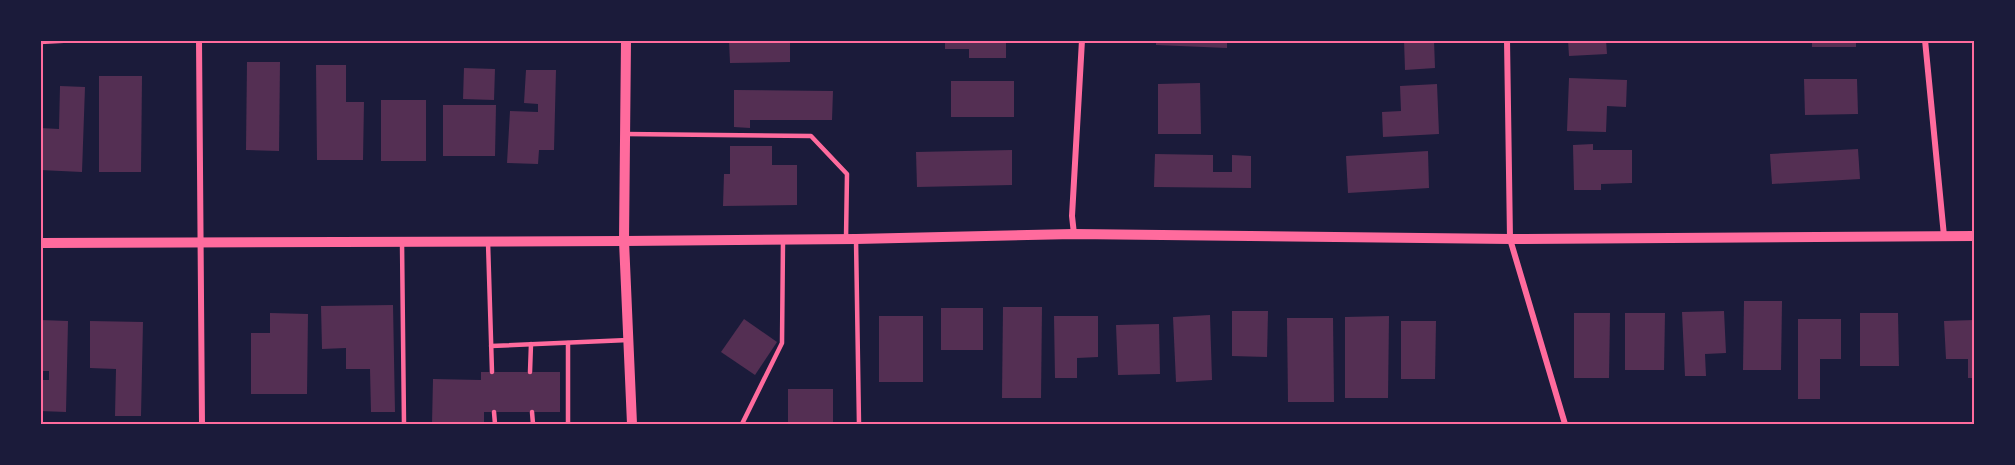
<svg xmlns="http://www.w3.org/2000/svg" width="2015" height="465" viewBox="0 0 2015 465" font-family="'DM Sans',sans-serif">
<rect width="100%" height="100%" fill="#1b1b3a"/>
<g fill="#542f53">
<polygon points="729,40 790,40 790,62 730,63"/>
<polygon points="945,40 1006,40 1006,58 969,58 969,49 945,49"/>
<polygon points="1156,40 1227,40 1227,48 1156,45"/>
<polygon points="1404,40 1434,40 1435,68 1405,70"/>
<polygon points="1568,40 1606,40 1607,54 1569,56"/>
<rect x="1812" y="40" width="44" height="7"/>
<polygon points="247,62 280,62 279,151 246,150"/>
<polygon points="316,65 346,65 346,102 364,102 363,160 317,160"/>
<polygon points="464,68 495,69 494,100 463,99"/>
<polygon points="526,70 556,70 554,150 539,150 538,164 507,163 510,111 538,112 538,104 524,103"/>
<polygon points="99,76 142,76 141,172 99,172"/>
<polygon points="1569,78 1627,80 1626,107 1607,106 1606,132 1567,131"/>
<polygon points="1804,79 1857,79 1858,114 1805,115"/>
<rect x="951" y="81" width="63" height="36"/>
<polygon points="1200,83 1201,134 1158,134 1158,84"/>
<polygon points="1437,84 1439,134 1383,137 1382,112 1401,111 1400,86"/>
<polygon points="60,86 85,87 82,172 40,170 40,128 59,129"/>
<polygon points="734,90 833,91 832,120 750,120 750,128 734,127"/>
<rect x="381" y="100" width="45" height="61"/>
<polygon points="443,105 496,105 495,156 443,156"/>
<polygon points="1593,144 1593,150 1632,150 1632,183 1601,184 1601,190 1574,190 1573,145"/>
<polygon points="730,146 772,146 772,165 797,165 797,205 723,206 724,174 730,174"/>
<polygon points="1858,149 1860,179 1772,184 1770,154"/>
<polygon points="1012,150 1012,185 917,187 916,152"/>
<polygon points="1428,151 1429,188 1348,193 1346,156"/>
<polygon points="1155,154 1213,155 1213,172 1232,172 1232,155 1251,156 1251,188 1154,187"/>
<polygon points="1744,301 1782,301 1781,370 1743,370"/>
<polygon points="393,305 395,412 371,412 370,369 346,369 346,348 322,349 321,306"/>
<polygon points="1003,307 1042,307 1041,398 1002,398"/>
<rect x="941" y="308" width="42" height="42"/>
<polygon points="1232,311 1268,311 1267,357 1232,356"/>
<polygon points="1724,311 1726,353 1705,354 1706,376 1685,376 1682,312"/>
<polygon points="270,313 308,314 307,394 251,394 251,333 270,333"/>
<polygon points="1574,313 1610,313 1609,378 1574,378"/>
<polygon points="1625,313 1665,313 1664,370 1625,370"/>
<polygon points="1860,313 1898,313 1899,366 1860,366"/>
<polygon points="1210,315 1212,380 1176,382 1173,317"/>
<rect x="879" y="316" width="44" height="66"/>
<polygon points="1054,316 1098,316 1098,357 1077,358 1077,378 1055,378"/>
<polygon points="1389,316 1388,398 1345,398 1345,317"/>
<polygon points="1287,318 1333,318 1334,402 1288,402"/>
<polygon points="744,319 777,342 755,375 721,352"/>
<polygon points="1798,319 1841,319 1841,359 1820,359 1820,399 1798,399"/>
<polygon points="40,320 68,321 66,412 40,411 40,380 49,380 49,371 40,371"/>
<polygon points="1974,320 1974,378 1968,378 1968,359 1946,359 1944,321"/>
<polygon points="90,321 143,322 141,416 115,416 116,369 90,368"/>
<polygon points="1401,321 1436,321 1435,379 1401,379"/>
<polygon points="1159,324 1160,374 1118,375 1116,325"/>
<polygon points="481,372 560,372 560,412 484,412 484,424 432,424 433,379 481,380"/>
<rect x="788" y="389" width="45" height="35"/>
<rect x="72" y="422" width="56" height="2"/>
</g>
<g fill="none" stroke-linecap="round" stroke-linejoin="round">
<g stroke="#ff6b9d" stroke-width="4.5">
<polyline points="379,40 465,40"/>
<polyline points="40,42 78,40"/>
<polyline points="625,134 811,136 847,174 846,239"/>
<polyline points="856,239 859,424"/>
<polyline points="402,242 404,424"/>
<polyline points="488,242 492,372"/>
<polyline points="491,346 628,340"/>
<polyline points="530,372 531,344"/>
<polyline points="494,412 495,424"/>
<polyline points="532,412 533,424"/>
<polyline points="568,424 568,343"/>
<polyline points="742,424 782,343 783,241"/>
</g>
<g stroke="#ff6b9d" stroke-width="6">
<polyline points="199,40 202,424"/>
<polyline points="1507,40 1510,239 1565,424"/>
<polyline points="1925,40 1944,236"/>
<polyline points="1074,234 1072,216 1082,40"/>
</g>
<g stroke="#ff6b9d" stroke-width="10">
<polyline points="626,40 624,241 632,424"/>
<polyline points="40,243 624,241 856,239 1074,234 1510,239 1974,236"/>
</g>
</g>
<rect width="2015" height="465" fill="none" stroke="#1b1b3a" stroke-width="84"/>
<rect x="42" y="42" width="1931" height="381" fill="none" stroke="#ff6b9d" stroke-width="2"/>
</svg>
